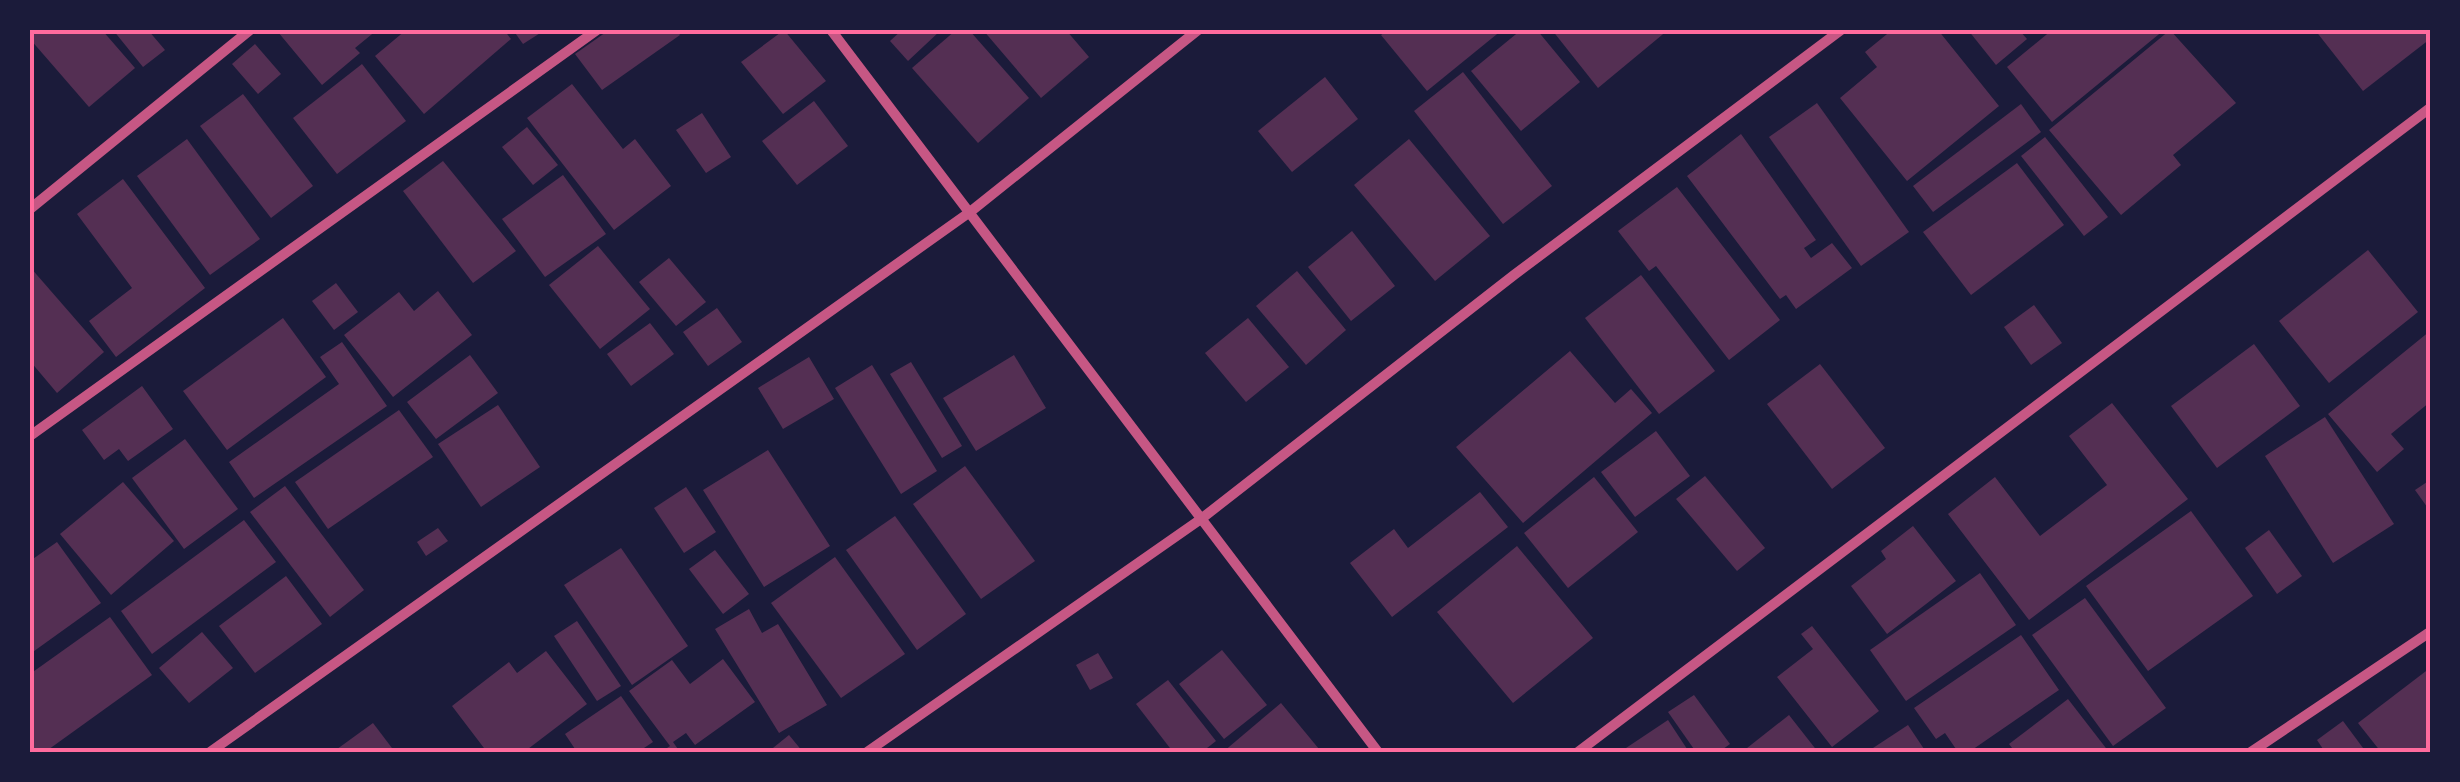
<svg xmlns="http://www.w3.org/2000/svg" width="2460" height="782" viewBox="0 0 2460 782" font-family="Arial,sans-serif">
<rect width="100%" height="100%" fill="#1b1b3a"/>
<g fill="#542f53">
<polygon points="30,30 102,30 135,68 89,107 30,39"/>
<polygon points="113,30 148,30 165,50 143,67"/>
<polygon points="377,30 355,48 360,53 322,85 278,32"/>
<polygon points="406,30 504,30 511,39 424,114 375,56"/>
<polygon points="513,30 545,30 523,44"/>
<polygon points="609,30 677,30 680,35 602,90 575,54"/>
<polygon points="784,30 826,81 783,114 741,62"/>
<polygon points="902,30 941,30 908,61 890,41"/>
<polygon points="956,30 969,30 1029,98 978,143 912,68"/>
<polygon points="983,30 1066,30 1089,57 1041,98"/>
<polygon points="1388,30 1502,30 1427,91 1381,35"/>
<polygon points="1521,30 1537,30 1580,82 1521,131 1471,71"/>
<polygon points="1552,30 1668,30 1598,88"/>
<polygon points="1892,30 1938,30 1999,106 1907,181 1840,98 1877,67 1865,52"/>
<polygon points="1968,30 2019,30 2027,39 1996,65"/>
<polygon points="2052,30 2164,30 2052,122 2007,67"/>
<polygon points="2170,30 2236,103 2173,155 2181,165 2121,215 2049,130"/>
<polygon points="2315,30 2430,30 2430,39 2363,91"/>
<polygon points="255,44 281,74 258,94 232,64"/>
<polygon points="362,64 406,121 337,174 293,118"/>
<polygon points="1463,72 1552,186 1503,224 1414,111"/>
<polygon points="1325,77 1358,119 1292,172 1258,131"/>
<polygon points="572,84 623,149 635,139 671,186 614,230 527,118"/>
<polygon points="243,94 313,186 271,218 200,126"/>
<polygon points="814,101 848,146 797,185 762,141"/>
<polygon points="1817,103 1909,232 1861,266 1769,137"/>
<polygon points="2021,104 2041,132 1933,212 1913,186"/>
<polygon points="702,113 731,157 706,173 676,130"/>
<polygon points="527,127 558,165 533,185 502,147"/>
<polygon points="1741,134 1816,240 1804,248 1811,258 1832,243 1852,268 1796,309 1786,295 1780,299 1687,176"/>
<polygon points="2045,137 2108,217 2084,236 2021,156"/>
<polygon points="187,139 260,239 210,275 137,176"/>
<polygon points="1409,139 1490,236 1435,281 1354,185"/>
<polygon points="443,161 516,251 473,283 403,191"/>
<polygon points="2017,163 2064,225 1971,295 1923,232"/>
<polygon points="563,175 606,234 545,277 502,219"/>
<polygon points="123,179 205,288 116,357 89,321 132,288 77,214"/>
<polygon points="1677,187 1780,320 1729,360 1656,266 1649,271 1618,231"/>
<polygon points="1352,231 1395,286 1351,321 1308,267"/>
<polygon points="598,246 650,309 600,349 549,285"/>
<polygon points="2368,250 2418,312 2329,383 2279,321"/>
<polygon points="669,258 706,302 676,326 639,282"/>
<polygon points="30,267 104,352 57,393 30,361"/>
<polygon points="1297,271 1346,330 1306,365 1256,306"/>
<polygon points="1641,275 1715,371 1659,414 1585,318"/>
<polygon points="336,283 358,312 334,330 312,301"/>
<polygon points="438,291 472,335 393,397 344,335 399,292 414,311"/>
<polygon points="2034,305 2062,343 2031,365 2004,327"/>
<polygon points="717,308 742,342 708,366 683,332"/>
<polygon points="283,318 326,377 227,450 183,391"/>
<polygon points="1248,318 1289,367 1246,402 1205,353"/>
<polygon points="650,323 674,354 631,386 607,354"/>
<polygon points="2430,331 2430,402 2391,434 2404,449 2377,472 2328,414"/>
<polygon points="342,342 387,406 254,498 229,462 339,384 320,357"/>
<polygon points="2254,344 2300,406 2217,468 2171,406"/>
<polygon points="1570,351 1615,403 1631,389 1652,413 1523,523 1456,447"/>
<polygon points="470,355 498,393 436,439 407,402"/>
<polygon points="1014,355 1046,408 976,451 943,398"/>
<polygon points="809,357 834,399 783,429 758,388"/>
<polygon points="911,362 962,446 942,458 890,374"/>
<polygon points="1820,364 1885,448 1832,489 1767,404"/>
<polygon points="872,365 937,471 901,494 835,388"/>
<polygon points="142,386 173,429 128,461 119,449 104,460 82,430"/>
<polygon points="2112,403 2188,499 2029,620 1948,514 1995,477 2040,536 2107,485 2069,436"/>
<polygon points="498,405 540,467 481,507 438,444"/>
<polygon points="399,410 433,457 328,529 295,482"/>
<polygon points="2325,417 2394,524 2333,563 2265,456"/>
<polygon points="1656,431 1690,476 1635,517 1601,472"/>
<polygon points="185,439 238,509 184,549 132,478"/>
<polygon points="768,450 830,546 764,587 703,490"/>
<polygon points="965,466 1035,561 981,599 913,504"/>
<polygon points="1705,476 1765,548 1737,571 1676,499"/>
<polygon points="1594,477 1638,532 1568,588 1524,533"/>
<polygon points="2430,480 2430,511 2415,490"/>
<polygon points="123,482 174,541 111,595 60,534"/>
<polygon points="285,486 364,590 330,617 250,512"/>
<polygon points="686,487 716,532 684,553 654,508"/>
<polygon points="1480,492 1508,527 1392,617 1350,563 1394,529 1408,548"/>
<polygon points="2191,511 2253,596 2148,671 2086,586"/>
<polygon points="895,516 966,614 917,650 846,550"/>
<polygon points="244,520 276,562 152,654 121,611"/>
<polygon points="1913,526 1956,581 1887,634 1851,586 1886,559 1881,551"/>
<polygon points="438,528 448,541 426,556 417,542"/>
<polygon points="2269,530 2302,576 2277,594 2245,548"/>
<polygon points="57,542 101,603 30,654 30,561"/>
<polygon points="1517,546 1593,638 1513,703 1437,612"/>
<polygon points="621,548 688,646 632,685 564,585"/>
<polygon points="715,550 749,594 723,614 689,569"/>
<polygon points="835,557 905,654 841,698 771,603"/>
<polygon points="1980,573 2016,625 1906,701 1870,650"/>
<polygon points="286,576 322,624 255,673 219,626"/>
<polygon points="2085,598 2166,708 2113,746 2032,635"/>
<polygon points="749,609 762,633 778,624 827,705 779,733 715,629"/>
<polygon points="110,617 152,675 45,752 30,752 30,674"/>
<polygon points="577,621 621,686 597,701 554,636"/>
<polygon points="1812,626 1879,711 1832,747 1777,677 1813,649 1801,634"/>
<polygon points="202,632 233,668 189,703 159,668"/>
<polygon points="2021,635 2059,690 1969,752 1958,752 1945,733 1936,739 1914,708"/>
<polygon points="1222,650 1267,705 1224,739 1179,684"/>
<polygon points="546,651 587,704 524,752 487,752 452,706 509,662 517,673"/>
<polygon points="1098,653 1113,678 1090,690 1076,665"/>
<polygon points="723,659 755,702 695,745 686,733 673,742 680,752 661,752 670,746 629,691 672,660 690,684"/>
<polygon points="2430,668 2430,752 2381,752 2358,723"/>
<polygon points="1168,680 1216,741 1202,752 1173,752 1136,704"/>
<polygon points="1694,695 1730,744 1719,752 1696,752 1668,712"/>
<polygon points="621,696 653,742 638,752 577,752 565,734"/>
<polygon points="2068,699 2109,752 2015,752 2009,744"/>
<polygon points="1281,703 1319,749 1223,752"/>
<polygon points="1789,715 1818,752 1742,752"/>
<polygon points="1668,720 1689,752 1620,752"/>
<polygon points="2343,721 2366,752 2325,752 2317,740"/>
<polygon points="373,723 395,752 333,752"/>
<polygon points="1908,725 1926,752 1875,752 1873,748"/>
<polygon points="789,735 803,752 768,752"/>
</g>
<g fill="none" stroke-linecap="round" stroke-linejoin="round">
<g stroke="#c65784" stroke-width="10">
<polyline points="831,30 1378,752"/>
<polyline points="30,209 250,30"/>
<polyline points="30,436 597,30"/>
<polyline points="210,752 970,212 1198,30"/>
<polyline points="867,752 1201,519 1514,275 1841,30"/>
<polyline points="1578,752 2430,108"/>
<polyline points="2251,752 2430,632"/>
</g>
</g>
<rect width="2460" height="782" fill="none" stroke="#1b1b3a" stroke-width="65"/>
<rect x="32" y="32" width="2396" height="718" fill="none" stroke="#ff6b9d" stroke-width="4"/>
</svg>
